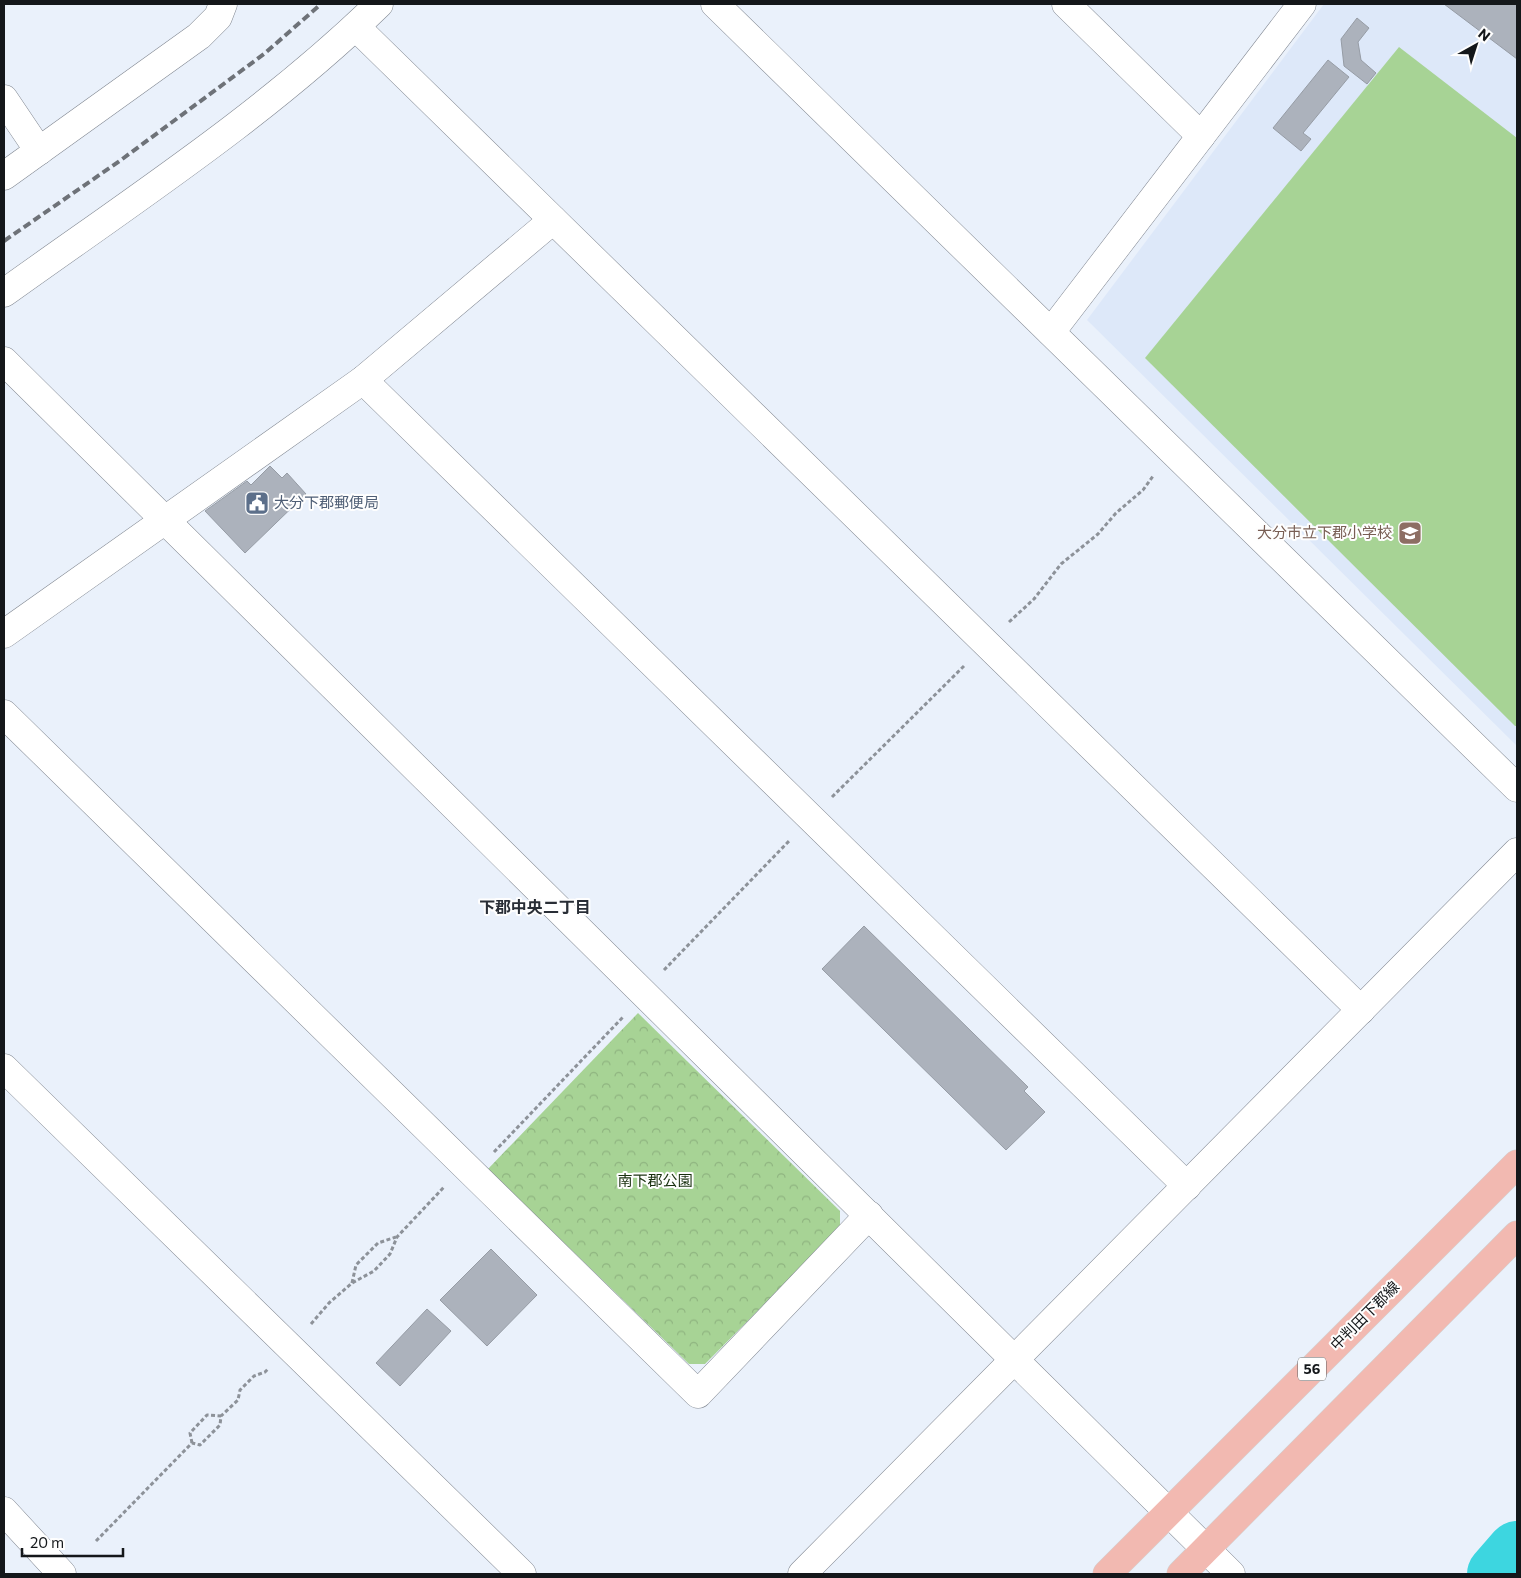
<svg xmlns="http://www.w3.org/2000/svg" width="1521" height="1578" viewBox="0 0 1521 1578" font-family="Commissioner,'Noto Sans JP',sans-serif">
<defs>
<pattern id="park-crowns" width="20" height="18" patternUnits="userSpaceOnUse" patternTransform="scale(1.25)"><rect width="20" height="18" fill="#a7d395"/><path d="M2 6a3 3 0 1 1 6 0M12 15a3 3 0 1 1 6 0" fill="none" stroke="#8fb480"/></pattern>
</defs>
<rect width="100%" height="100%" fill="#eaf1fb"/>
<polygon fill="#dde8f9" points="1324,4 1517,4 1517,746 1087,320"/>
<polygon fill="url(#park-crowns)" points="638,1013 840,1211 840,1228 705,1364 689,1364 488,1169"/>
<polygon fill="#a7d395" points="1399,47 1517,138 1517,726 1515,726 1145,358"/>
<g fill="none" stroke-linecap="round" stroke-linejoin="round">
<polyline stroke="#3dd6e0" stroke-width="60" points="1497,1574 1517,1551"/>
</g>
<g fill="#acb2bc" stroke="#969ca5">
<polygon points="1444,4 1517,4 1517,59"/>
<polygon points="1357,18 1369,28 1358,42 1361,60 1376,73 1367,84 1344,66 1341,39"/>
<polygon points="1328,60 1349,77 1303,133 1311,139 1301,151 1273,128"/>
<polygon points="270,466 282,478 287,473 306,494 245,553 205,511 247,481 251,485"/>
<polygon points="864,926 1028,1087 1024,1091 1045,1112 1006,1150 822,969"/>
<polygon points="491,1249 537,1295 487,1346 440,1300"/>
<polygon points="427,1309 451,1331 400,1386 376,1363"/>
</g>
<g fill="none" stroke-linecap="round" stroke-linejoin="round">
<g stroke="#828892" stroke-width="29">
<g id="minor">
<polyline points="715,4 1517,788"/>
<polyline points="1066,4 1201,136"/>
<polyline points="356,27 1361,1010"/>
<polyline points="4,99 39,151"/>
<polyline points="4,176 199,36 218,17 223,4"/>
<path d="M4 293C132 201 266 114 379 4"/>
<polyline points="1051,332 1302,4"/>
<polyline points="4,361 1231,1574"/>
<polyline points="363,380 1187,1186"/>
<polyline points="4,634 363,380 553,220"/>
<polyline points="4,714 698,1394 869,1215"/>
<polyline points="4,1068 522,1574"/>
<polyline points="4,1511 62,1574"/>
<polyline points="802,1574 1517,852"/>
</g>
</g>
<g stroke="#d0d1d1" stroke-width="29">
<g id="major">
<polyline points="1107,1574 1517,1164"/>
<polyline points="1181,1574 1517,1235"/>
</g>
</g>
<g stroke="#8d9299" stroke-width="3" stroke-dasharray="4 2.5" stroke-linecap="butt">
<polyline points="1009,622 1034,599 1061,564 1098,534 1116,513 1143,490 1153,476"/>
<polyline points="832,797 964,666"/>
<polyline points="664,970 790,840"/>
<polyline points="494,1152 623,1017"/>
<polyline points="352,1283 356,1265 378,1243 396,1237"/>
<polyline points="311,1324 329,1303 352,1283 374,1271 390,1254 397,1237 444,1187"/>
<polyline points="192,1443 190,1433 207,1415 221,1416"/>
<polyline points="96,1541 192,1443 200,1445 220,1425 221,1416 238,1400 240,1390 254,1376 265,1372 268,1369"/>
</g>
<use href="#minor" stroke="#fff" stroke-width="28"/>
<use href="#major" stroke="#f2b9b1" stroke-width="28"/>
<polyline stroke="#6e7278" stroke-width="4" stroke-dasharray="8 4" stroke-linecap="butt" points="4,241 121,160 264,54 321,4"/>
</g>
<defs>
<g id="civic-square" transform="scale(1.25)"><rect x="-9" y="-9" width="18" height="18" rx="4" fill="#5c6f8a" stroke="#fefefe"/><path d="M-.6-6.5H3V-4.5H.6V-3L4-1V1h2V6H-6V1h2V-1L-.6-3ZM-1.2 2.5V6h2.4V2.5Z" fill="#fff"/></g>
<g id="school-square" transform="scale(1.25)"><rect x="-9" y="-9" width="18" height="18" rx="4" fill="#8d6e63" stroke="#fefefe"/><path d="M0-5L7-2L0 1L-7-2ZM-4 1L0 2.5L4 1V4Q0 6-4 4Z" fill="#fff"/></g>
</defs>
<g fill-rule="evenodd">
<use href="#civic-square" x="257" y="503"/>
<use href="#school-square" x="1410" y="533"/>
</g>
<g text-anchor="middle" stroke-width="4" stroke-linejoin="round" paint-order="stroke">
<rect fill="#fefefe" stroke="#5a5c5e" stroke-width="1" x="1298" y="1357.5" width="28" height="23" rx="4"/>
<g font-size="14" font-weight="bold" fill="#14171a">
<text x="1312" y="1374">56</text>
</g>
<g font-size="15" fill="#4e5e75" stroke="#fefefe" text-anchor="start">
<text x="274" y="508">大分下郡郵便局</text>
</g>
<g font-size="15" fill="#785e54" stroke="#fefefe" text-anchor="end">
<text x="1392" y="538">大分市立下郡小学校</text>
</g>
<g font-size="15" fill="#19300f" stroke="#fefefe">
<text x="655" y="1186">南下郡公園</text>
</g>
<g font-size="15" fill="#14171a" stroke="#fefefe">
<text transform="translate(1365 1316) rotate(-45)" y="5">中判田下郡線</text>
</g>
<g font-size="16" font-weight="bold" fill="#292e36" stroke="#fefefe">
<text x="535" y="913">下郡中央二丁目</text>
</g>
</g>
<rect width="1521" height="1578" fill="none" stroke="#14171a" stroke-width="10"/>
<g transform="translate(1476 45) rotate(39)" stroke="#fefefe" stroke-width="4" paint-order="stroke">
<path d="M0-4L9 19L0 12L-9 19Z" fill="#14171a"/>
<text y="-8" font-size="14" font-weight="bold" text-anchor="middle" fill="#14171a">N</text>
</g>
<path d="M22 1548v8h101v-8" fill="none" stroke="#14171a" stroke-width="2.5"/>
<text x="30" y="1548" font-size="15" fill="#14171a" stroke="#fefefe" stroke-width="4" paint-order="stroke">20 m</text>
</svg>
